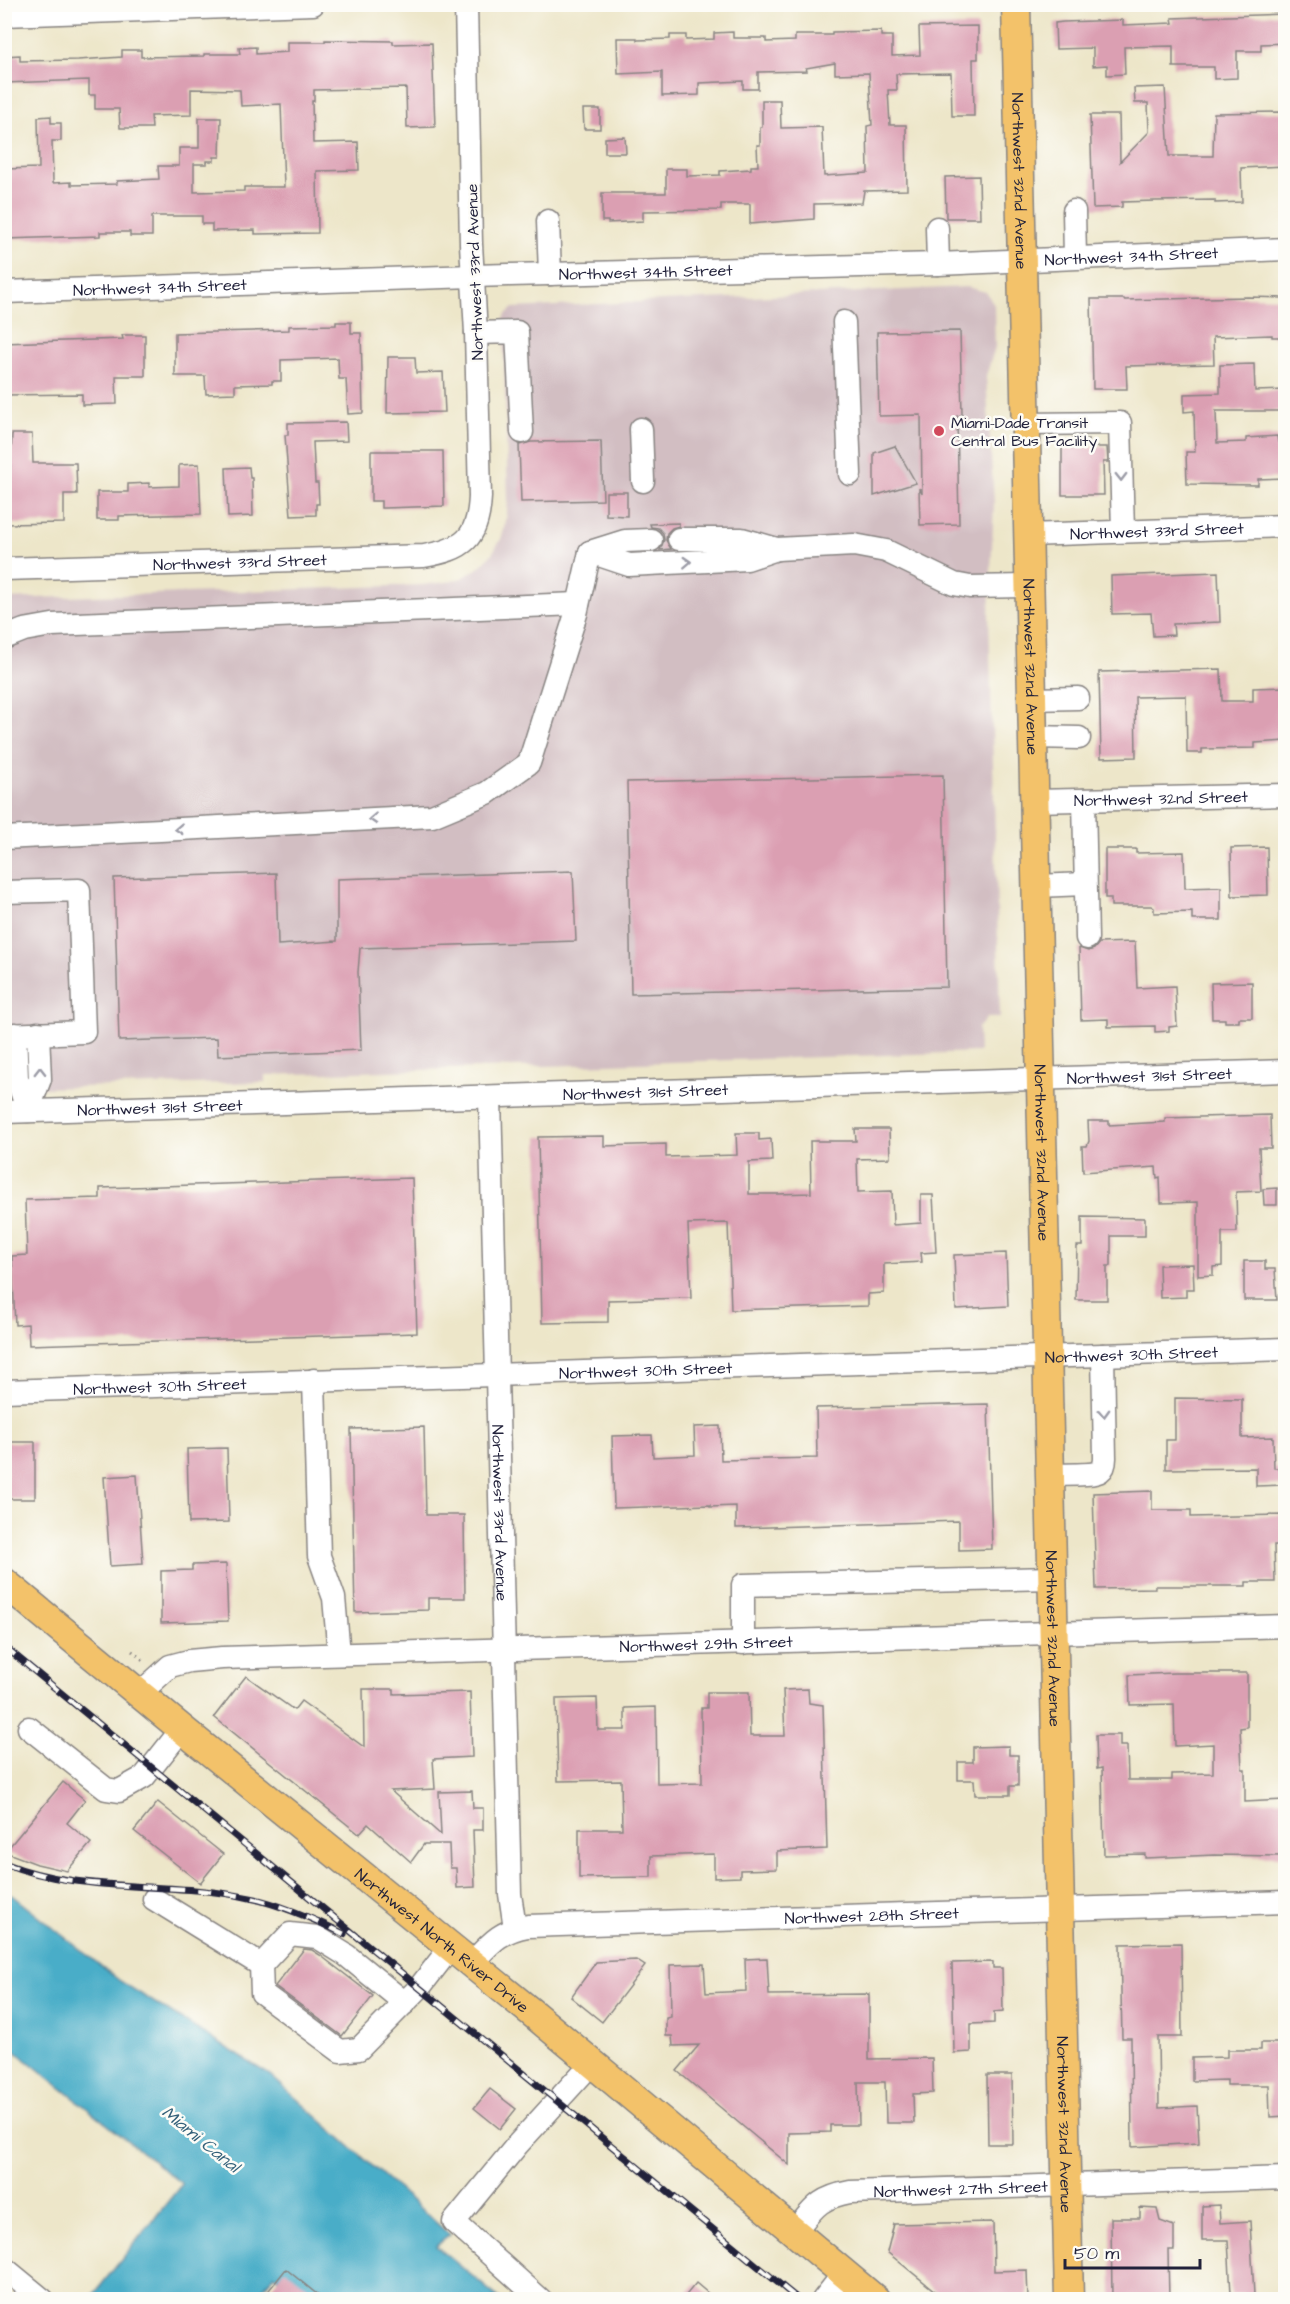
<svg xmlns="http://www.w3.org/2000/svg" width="1290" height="2304" viewBox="0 0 1290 2304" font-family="'Architects Daughter',sans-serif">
<rect width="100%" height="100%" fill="#fdfcf7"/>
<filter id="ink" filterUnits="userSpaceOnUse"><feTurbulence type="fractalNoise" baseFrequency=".0167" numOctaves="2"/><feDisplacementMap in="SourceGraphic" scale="12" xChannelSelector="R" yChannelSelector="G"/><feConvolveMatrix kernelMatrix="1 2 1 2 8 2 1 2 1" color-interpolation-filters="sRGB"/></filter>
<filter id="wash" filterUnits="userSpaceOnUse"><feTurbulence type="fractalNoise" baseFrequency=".008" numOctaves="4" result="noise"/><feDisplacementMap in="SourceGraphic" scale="24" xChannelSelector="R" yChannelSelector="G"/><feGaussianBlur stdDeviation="1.35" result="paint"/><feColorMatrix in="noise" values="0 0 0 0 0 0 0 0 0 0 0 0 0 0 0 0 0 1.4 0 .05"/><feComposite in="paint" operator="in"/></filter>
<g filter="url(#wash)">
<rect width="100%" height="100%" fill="#ede6c9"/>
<polygon fill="#d2bec2" points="967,287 986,292 994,305 995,347 986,376 994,503 989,616 1000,1018 987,1018 978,1028 979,1052 266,1075 265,1082 5,1089 4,599 422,585 447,582 462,578 478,568 491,555 501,539 506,521 508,501 503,321 506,314 513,308"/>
<polygon fill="#49adc8" stroke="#366882" stroke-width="1.5" points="4,1889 120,1981 270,2075 450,2235 436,2246 500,2299 305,2299 274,2275 255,2299 90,2299 182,2184 5,2043"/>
<g id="blocks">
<g fill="#db9fb2">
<polygon points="1286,14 1286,43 1261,44 1261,51 1237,51 1237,78 1214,79 1214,67 1173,67 1173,46 1124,47 1125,74 1107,75 1107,65 1093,66 1093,48 1056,49 1055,23 1063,22 1123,20 1123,25 1173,23 1172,18"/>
<polygon points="978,26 978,59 973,59 974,116 952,116 951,73 896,74 897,90 888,90 890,125 906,125 907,190 864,191 862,203 814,204 814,219 750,224 750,204 721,204 721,210 643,211 643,221 608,223 608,221 602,221 602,193 666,193 666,169 687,169 687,176 720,175 720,171 751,169 751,166 758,166 757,145 760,145 760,127 762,127 762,100 780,100 781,128 822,127 824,176 868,173 867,126 872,125 869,73 835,74 835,63 806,68 807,71 758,72 758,89 743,89 743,81 699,83 699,95 662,96 662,72 618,74 617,38 637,38 637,40 670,39 670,35 686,35 686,40 714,39 714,33 733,32 733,38 766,38 766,42 795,41 795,35 832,35 832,32 881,31 881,36 892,36 892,56 920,55 919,27"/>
<polygon points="325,40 393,41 393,44 432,43 435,127 407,128 406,88 314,90 314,101 312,101 313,143 358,142 359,170 317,171 318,233 255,234 255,230 212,231 212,224 202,224 202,216 152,216 152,236 130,236 130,232 100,232 100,236 5,239 4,169 39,168 38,117 51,116 51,123 61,123 61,141 52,141 53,183 71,182 71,185 117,184 117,181 159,179 158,166 179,166 179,148 199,148 199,118 221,118 220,157 214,157 214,161 207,161 207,164 194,164 194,192 244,191 244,187 284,187 281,104 241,106 240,90 191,89 191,115 151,116 152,128 120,128 119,109 95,109 95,95 89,95 89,80 4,83 4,56 20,55 20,61 78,60 122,57 122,50 141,50 141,57 204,56 204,54 240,54 239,48 256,47 256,54 287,52 287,42 325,42"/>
<polygon points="1165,87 1169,156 1213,156 1214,113 1286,112 1286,166 1241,168 1242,202 1215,203 1215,200 1155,201 1122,202 1122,207 1093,208 1090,115 1119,115 1120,162 1149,132 1148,103 1135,103 1134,88"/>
<polygon points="583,109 600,109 600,129 584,129"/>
<polygon points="625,137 626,153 605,153 605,138"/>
<polygon points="979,176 980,218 946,218 945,177"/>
<polygon points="1248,297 1286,298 1286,337 1272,337 1272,335 1213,337 1214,364 1126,366 1127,389 1093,389 1091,299 1124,299 1124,300"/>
<polygon points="336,322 351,322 351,333 361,333 363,413 348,414 346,379 339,379 338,358 281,360 281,381 272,381 272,384 235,385 235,393 206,394 205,376 175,376 175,333 289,330 289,326 336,325"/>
<polygon points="960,331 962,415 957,416 959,524 920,525 919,488 922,494 921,415 879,416 877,332"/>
<polygon points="122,335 145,335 145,376 116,376 117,404 82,405 82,394 4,395 4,343 123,339"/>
<polygon points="388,357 415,357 416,373 443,372 445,412 387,413"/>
<polygon points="1254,364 1255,391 1286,390 1286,411 1216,411 1217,443 1246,442 1246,438 1277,436 1278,442 1286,443 1286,478 1258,479 1258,485 1187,484 1186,452 1195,452 1194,411 1184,412 1184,394 1220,393 1220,365"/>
<polygon points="346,422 347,441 313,442 315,483 318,483 319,504 316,504 316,515 291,516 285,435 288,435 288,423"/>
<polygon points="12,434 32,434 33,463 76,463 77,494 64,494 64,523 4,524 5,475 10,475"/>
<polygon points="1072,439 1088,439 1087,447 1107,447 1108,462 1103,462 1104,495 1062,495 1062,444 1072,444"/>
<polygon points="601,441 603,500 521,502 519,445 531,442"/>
<polygon points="895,446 916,483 874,496 874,453"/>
<polygon points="371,451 443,451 444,506 384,508 381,508 381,501 371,501"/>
<polygon points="199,464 201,514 119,516 119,520 97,520 97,492 128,492 128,484 149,483 149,487 179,486 179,465"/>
<polygon points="249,467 250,478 252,478 253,516 228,517 226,468"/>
<polygon points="606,492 627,492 627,516 606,515"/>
<polygon points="679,523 679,526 672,528 667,533 666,540 671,549 660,550 664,540 663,533 658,528 651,527 650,524"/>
<polygon points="1218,572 1220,622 1173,624 1174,635 1153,636 1151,613 1112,614 1111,576"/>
<polygon points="1221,669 1222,701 1253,701 1253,688 1286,687 1286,741 1255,743 1255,748 1202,749 1202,753 1187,753 1186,696 1135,697 1136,757 1101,758 1099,672"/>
<polygon points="943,775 947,987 631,994 627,782"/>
<polygon points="1267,847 1268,895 1232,896 1231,848"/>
<polygon points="1105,849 1136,849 1136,853 1184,852 1185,888 1221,887 1221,920 1192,920 1192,912 1154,913 1154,908 1151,906 1111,906 1111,898 1105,898"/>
<polygon points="573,871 576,941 360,948 358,972 361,1050 218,1056 217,1038 119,1041 114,878 276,873 278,945 337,941 337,879"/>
<polygon points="1135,942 1137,988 1175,986 1177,1026 1169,1027 1169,1031 1155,1032 1155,1026 1108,1027 1108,1019 1081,1020 1079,948 1088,951 1094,949 1099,943"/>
<polygon points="1252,982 1252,1018 1239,1018 1239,1022 1225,1022 1225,1019 1212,1019 1211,983"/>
<polygon points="1270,1115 1271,1148 1259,1148 1261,1191 1236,1192 1237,1232 1222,1232 1222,1266 1213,1267 1213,1275 1198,1276 1198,1202 1161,1203 1160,1177 1157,1178 1156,1167 1083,1172 1082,1146 1087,1146 1089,1141 1088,1121 1109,1121 1109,1125 1165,1122 1165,1118"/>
<polygon points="855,1129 889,1129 890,1158 857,1159 858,1192 892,1191 893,1225 921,1223 921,1195 933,1195 936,1252 921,1253 922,1262 884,1264 884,1293 868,1294 868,1306 731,1310 728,1223 688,1224 691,1298 608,1300 608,1322 542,1323 538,1137 604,1136 604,1146 666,1144 666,1157 737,1155 736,1133 759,1133 759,1140 771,1139 772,1161 749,1162 749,1194 777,1194 811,1193 810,1141 856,1141"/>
<polygon points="412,1178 417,1333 29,1345 28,1324 15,1325 12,1256 27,1255 25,1200 100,1198 100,1188"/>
<polygon points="1277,1188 1277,1205 1264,1205 1263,1189"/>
<polygon points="1082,1217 1145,1218 1145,1236 1111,1236 1111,1266 1107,1266 1107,1300 1076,1300 1077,1246 1082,1246"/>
<polygon points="1006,1253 1008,1306 956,1309 954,1255"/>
<polygon points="1244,1261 1265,1261 1265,1269 1275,1269 1277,1300 1244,1300"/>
<polygon points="1193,1264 1194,1289 1186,1289 1186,1297 1160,1298 1159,1265"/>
<polygon points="1175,1398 1242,1399 1242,1438 1273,1437 1274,1468 1284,1468 1284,1485 1256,1486 1256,1468 1166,1469 1166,1440 1175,1440"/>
<polygon points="988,1404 992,1549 959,1550 959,1521 736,1528 736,1506 710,1507 710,1505 614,1508 612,1436 652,1435 653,1457 695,1455 694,1427 720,1426 721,1460 817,1458 816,1408"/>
<polygon points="424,1427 426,1515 464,1515 465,1598 428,1598 428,1610 355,1612 351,1429"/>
<polygon points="6,1442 35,1442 35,1499 7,1499"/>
<polygon points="227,1448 229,1522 189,1523 187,1449"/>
<polygon points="137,1475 143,1564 110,1566 104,1477"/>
<polygon points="1152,1491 1152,1510 1191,1510 1191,1517 1283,1515 1284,1545 1274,1545 1275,1582 1246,1582 1246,1586 1155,1586 1155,1588 1096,1589 1093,1493"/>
<polygon points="226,1564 228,1621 161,1623 161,1571 192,1570 192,1565"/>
<polygon points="1174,1673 1247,1673 1247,1727 1240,1728 1242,1769 1245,1769 1245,1802 1285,1800 1286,1856 1215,1855 1145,1858 1145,1854 1104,1855 1102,1768 1097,1769 1096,1735 1120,1735 1120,1746 1127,1746 1128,1780 1172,1780 1172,1774 1213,1773 1213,1744 1175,1746 1174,1704 1130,1705 1129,1675"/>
<polygon points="246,1676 294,1710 301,1701 364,1747 363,1689 394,1689 394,1694 470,1692 472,1757 433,1759 435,1789 391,1791 441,1835 439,1792 472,1791 473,1808 483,1808 483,1830 473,1830 475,1887 457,1888 456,1868 450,1868 449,1844 424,1844 411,1862 368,1824 359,1834 214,1717"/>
<polygon points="808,1689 809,1703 823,1705 827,1849 777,1851 777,1869 740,1870 740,1877 714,1878 714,1854 651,1856 651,1877 579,1878 579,1829 622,1829 621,1780 558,1781 556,1699 597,1698 598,1730 625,1730 625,1708 656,1707 657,1784 702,1783 701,1708 707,1708 707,1692 749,1692 750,1736 785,1736 783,1690"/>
<polygon points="1009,1746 1009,1755 1018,1755 1018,1786 1010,1786 1010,1795 975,1795 974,1780 958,1780 958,1762 973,1762 973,1747"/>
<polygon points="63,1782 85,1800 67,1823 91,1843 67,1871 37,1864 5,1852"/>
<polygon points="158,1802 223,1854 200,1883 134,1831"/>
<polygon points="1181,1943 1182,2037 1158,2037 1159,2108 1197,2106 1199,2143 1132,2147 1131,2038 1122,2038 1120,1944"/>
<polygon points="304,1949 312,1950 320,1955 373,1996 342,2036 275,1986"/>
<polygon points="767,1958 769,1995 869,1994 869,2059 932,2058 933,2093 913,2094 914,2123 886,2123 885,2082 858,2082 859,2125 830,2125 830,2132 789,2133 789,2165 677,2071 699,2045 673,2046 672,2036 666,2036 666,2018 671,2017 670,1965 704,1964 706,1993 746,1991 745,1959"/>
<polygon points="636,1960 645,1966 602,2022 571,1997 596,1962"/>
<polygon points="993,1962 993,1968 1002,1968 1003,2011 994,2012 994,2023 971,2024 971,2052 954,2053 952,1963"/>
<polygon points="1261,2043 1286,2043 1286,2116 1270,2117 1269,2085 1227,2085 1227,2080 1192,2081 1192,2058 1227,2057 1227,2050 1261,2050"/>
<polygon points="987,2075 1012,2075 1013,2144 988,2144"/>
<polygon points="490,2089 516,2109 500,2129 474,2108"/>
<polygon points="1219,2205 1220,2223 1250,2221 1254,2295 1231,2294 1228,2240 1202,2240 1202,2206"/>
<polygon points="1140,2208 1157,2209 1160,2221 1174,2226 1174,2250 1168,2250 1169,2300 1112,2300 1111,2218 1140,2218"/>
<polygon points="993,2222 994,2271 1027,2270 1028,2300 930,2300 936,2292 887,2252 894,2224"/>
<polygon points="286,2269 324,2300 261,2300"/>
<polygon points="696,2283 716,2300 682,2300"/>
</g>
</g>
</g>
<g filter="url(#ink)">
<use href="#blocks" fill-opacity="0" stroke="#888482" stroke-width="1.5"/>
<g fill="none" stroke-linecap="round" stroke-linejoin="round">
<g stroke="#888482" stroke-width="25">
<g id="minor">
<polyline points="4,15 313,4"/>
<polyline points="1074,211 1075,257"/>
<polyline points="548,221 550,274"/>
<polyline points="937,228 938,264"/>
<path id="s1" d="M4 292 473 276 938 264 1286 249"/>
<polyline points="844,322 850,474"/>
<polyline points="476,333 517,332 522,432"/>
<polyline points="1026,424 1120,423 1123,531"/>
<polyline points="641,429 643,481"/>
<path id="s2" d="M1028 535 1286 526"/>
<polyline points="651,540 625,541 590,552 629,565 747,559 777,549 742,539 679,539"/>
<polyline points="777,549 854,545 886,551 954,584 970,587 1030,586"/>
<path id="s3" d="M4 569 424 556C464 549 478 539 480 497L476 333 471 244 466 4"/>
<polyline points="4,638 24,630 52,625 578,604"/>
<polyline points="1032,699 1078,698"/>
<polyline points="1032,737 1079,738"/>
<polyline points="1084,800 1087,938"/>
<path id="s4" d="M1035 801 1286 795"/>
<polyline points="4,838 432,816 487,793 529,763 576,614 590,552"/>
<polyline points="1037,886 1085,884"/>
<polyline points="4,892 79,890 84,1032 4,1035"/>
<polyline points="15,1034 17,1079 28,1111 40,1079 38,1033"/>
<path id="s5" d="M490 1097 510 1894 515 1928"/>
<path id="s6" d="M4 1112 1286 1071"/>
<polyline points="314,1380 319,1556 334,1598 339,1654"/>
<path id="s7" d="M4 1391 1286 1349"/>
<path d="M1051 1475C1062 1474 1093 1476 1100 1471 1104 1468 1105 1462 1105 1458L1103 1355"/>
<polyline points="743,1643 743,1585 1054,1578"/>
<path id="s8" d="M139 1694 170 1666 189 1661 222 1658 1286 1626"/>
<polyline points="29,1728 106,1789 119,1791 144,1777 182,1729"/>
<polyline points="154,1899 261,1965 262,1993 340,2051 359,2049 419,1988 450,1948"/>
<path id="s9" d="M471 1964C490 1944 499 1931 528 1926L1286 1902"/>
<polyline points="261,1965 290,1934 317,1937 346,1955 405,2003"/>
<path id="s10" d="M794 2232C814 2208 818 2198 850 2192L1286 2178"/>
<polyline points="4,2268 43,2300"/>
<polyline points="541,2300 454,2222 518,2144 592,2063"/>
<polyline points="823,2300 844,2273"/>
</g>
</g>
<g stroke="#888482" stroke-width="31">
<g id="major">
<path id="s11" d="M1016 4 1069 2300"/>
<path id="s12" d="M4 1582 182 1729 531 2012 876 2300"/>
</g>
</g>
<polyline stroke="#888482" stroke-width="3" stroke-dasharray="1.5 4.5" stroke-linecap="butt" points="132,1651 143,1660"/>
<use href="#minor" stroke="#fff" stroke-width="22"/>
<use href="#major" stroke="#f3c26a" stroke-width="28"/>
<g stroke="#22223b" stroke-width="7">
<g id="rail">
<polyline points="4,1646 799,2300"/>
<path d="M4 1863C83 1895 168 1880 250 1898 283 1905 314 1919 344 1934"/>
</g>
</g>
<use href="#rail" stroke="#fdfcf7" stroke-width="4.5" stroke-dasharray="14" stroke-linecap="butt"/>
</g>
<defs><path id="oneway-chevron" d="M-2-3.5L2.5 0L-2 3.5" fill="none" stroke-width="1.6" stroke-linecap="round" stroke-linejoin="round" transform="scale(1.5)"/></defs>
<g stroke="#9c9ca7">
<use href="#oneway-chevron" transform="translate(1121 477) rotate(89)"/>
<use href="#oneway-chevron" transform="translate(687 562) rotate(-3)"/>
<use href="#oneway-chevron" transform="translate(373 819) rotate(177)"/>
<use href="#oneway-chevron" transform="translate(179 829) rotate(177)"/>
<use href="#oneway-chevron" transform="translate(40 1071) rotate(-90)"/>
<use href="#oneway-chevron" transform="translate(1104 1413) rotate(88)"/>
</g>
</g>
<circle fill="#d1495b" stroke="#fdfcf7" stroke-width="2" cx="939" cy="431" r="6"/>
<g text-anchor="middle" stroke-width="5" stroke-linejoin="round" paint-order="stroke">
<g font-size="16" fill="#22223b" stroke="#fdfcf7">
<text dy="6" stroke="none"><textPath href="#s11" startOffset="177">Northwest 32nd Avenue</textPath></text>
<text dy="6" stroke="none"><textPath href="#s1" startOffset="1128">Northwest 34th Street</textPath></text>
<text transform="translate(474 272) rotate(-92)" y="6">Northwest 33rd Avenue</text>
<text dy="6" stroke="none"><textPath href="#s1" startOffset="642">Northwest 34th Street</textPath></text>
<text dy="6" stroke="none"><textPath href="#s1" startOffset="156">Northwest 34th Street</textPath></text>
<text dy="6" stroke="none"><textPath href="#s2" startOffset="129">Northwest 33rd Street</textPath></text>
<text dy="6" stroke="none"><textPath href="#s3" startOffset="236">Northwest 33rd Street</textPath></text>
<text dy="6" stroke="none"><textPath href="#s11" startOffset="663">Northwest 32nd Avenue</textPath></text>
<text dy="6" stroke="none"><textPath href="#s4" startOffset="126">Northwest 32nd Street</textPath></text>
<text dy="6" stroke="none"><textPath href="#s6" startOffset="1146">Northwest 31st Street</textPath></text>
<text dy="6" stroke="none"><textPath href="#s6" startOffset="642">Northwest 31st Street</textPath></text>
<text dy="6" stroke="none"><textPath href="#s6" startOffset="156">Northwest 31st Street</textPath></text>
<text dy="6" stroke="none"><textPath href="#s11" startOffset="1149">Northwest 32nd Avenue</textPath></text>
<text dy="6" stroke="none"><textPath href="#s7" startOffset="1128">Northwest 30th Street</textPath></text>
<text dy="6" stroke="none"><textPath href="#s7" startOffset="642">Northwest 30th Street</textPath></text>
<text dy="6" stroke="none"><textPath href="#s7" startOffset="156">Northwest 30th Street</textPath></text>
<text dy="6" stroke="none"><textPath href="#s5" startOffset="416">Northwest 33rd Avenue</textPath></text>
<text dy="6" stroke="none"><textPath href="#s11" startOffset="1635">Northwest 32nd Avenue</textPath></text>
<text dy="6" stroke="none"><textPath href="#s8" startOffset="579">Northwest 29th Street</textPath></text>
<text dy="6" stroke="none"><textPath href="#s9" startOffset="414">Northwest 28th Street</textPath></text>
<text dy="6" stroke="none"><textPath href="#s12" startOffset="566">Northwest North River Drive</textPath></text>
<text dy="6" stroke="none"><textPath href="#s11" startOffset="2121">Northwest 32nd Avenue</textPath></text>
<text dy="6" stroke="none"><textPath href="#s10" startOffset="182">Northwest 27th Street</textPath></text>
</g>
<g font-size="16" fill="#22223b" stroke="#fdfcf7" text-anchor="start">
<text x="951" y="428">Miami-Dade Transit<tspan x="951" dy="18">Central Bus Facility</tspan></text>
</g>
<g font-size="18" font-style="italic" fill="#34617a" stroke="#fdfcf7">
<text transform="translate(201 2139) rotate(39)" y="6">Miami Canal</text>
</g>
</g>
<rect width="1290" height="2304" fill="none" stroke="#fdfcf7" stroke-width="24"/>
<path d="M1065 2259v9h135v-9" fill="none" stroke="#22223b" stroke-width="3"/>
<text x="1074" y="2259" font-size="18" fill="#22223b" stroke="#fdfcf7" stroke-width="4.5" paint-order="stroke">50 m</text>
</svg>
